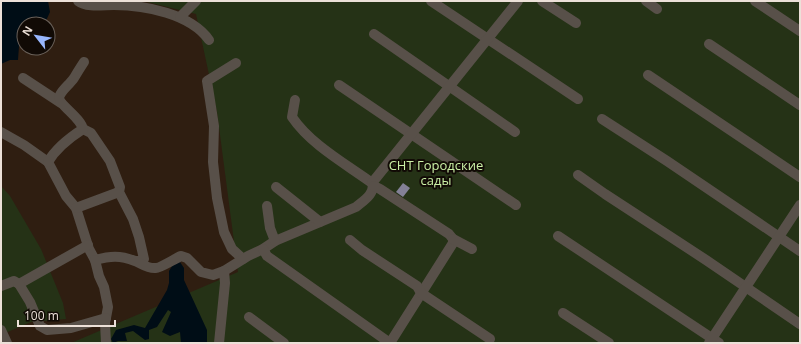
<svg xmlns="http://www.w3.org/2000/svg" width="801" height="344" viewBox="0 0 801 344" font-family="'Open Sans',sans-serif">
<rect width="100%" height="100%" fill="#2f1e11"/>
<g fill="#253216">
<polygon points="143,1 800,1 800,343 71,343 238,272 217,112 196,14"/>
<polygon points="1,186 10,196 41,249 63,303 66,319 31,322 3,334 5,343 1,343"/>
</g>
<g fill="#000d16">
<polygon points="1,1 48,1 50,12 45,23 24,24 24,36 19,46 18,60 10,60 1,64"/>
<polygon points="180,262 184,268 184,280 207,330 207,343 181,343 180,332 170,336 162,332 171,312 168,310 157,327 149,330 149,339 145,340 133,331 125,333 127,341 118,341 113,343 111,339 116,330 134,325 145,328 167,290 169,283 169,271 174,263"/>
</g>
<polygon fill="#838096" points="403,183 410,188 403,197 396,192"/>
<g fill="none" stroke-linecap="round" stroke-linejoin="round">
<g stroke="#585049" stroke-width="10">
<path d="M78 1C87 8 103 5 114 5 145 5 191 14 209 40"/>
<polyline points="431,1 578,99"/>
<polyline points="542,1 576,23"/>
<polyline points="646,1 657,9"/>
<polyline points="755,1 800,31"/>
<polyline points="180,17 196,1"/>
<polyline points="374,34 515,132"/>
<polyline points="709,44 800,105"/>
<polyline points="236,63 207,81 214,126 213,162 217,198 224,232 232,249 243,259"/>
<polyline points="648,75 800,177"/>
<polyline points="23,78 61,103"/>
<polyline points="339,85 516,205"/>
<path d="M295 100 292 117C311 145 346 164 372 183"/>
<polyline points="602,119 667,161 800,251"/>
<polyline points="83,129 91,133 110,161 120,187 119,192 133,219 139,237 144,259 136,261"/>
<path d="M1 132 24 145 48 162 66 196 76 208 89 249 95 260C110 256 120 255 135 261 142 264 148 269 156 268 160 268 176 258 181 256L187 258 201 272 213 275 224 271 248 256 263 249 275 241 356 207C363 201 376 193 372 183L518 1"/>
<path d="M48 162C56 148 69 138 83 129 80 116 55 103 60 95 63 89 70 84 74 78 77 73 80 68 84 62"/>
<polyline points="578,175 605,194 706,260 800,324"/>
<polyline points="374,186 380,189 449,234 453,239 453,243 390,343"/>
<polyline points="276,187 320,222"/>
<polyline points="267,206 270,228 275,241"/>
<polyline points="76,208 119,192"/>
<polyline points="558,236 719,343"/>
<polyline points="453,239 472,249"/>
<polyline points="350,240 362,250 417,286 421,293 490,339"/>
<polyline points="263,249 267,256 390,343"/>
<polyline points="95,260 99,276 104,287 108,307 105,323 106,343"/>
<polyline points="19,284 88,245"/>
<polyline points="1,286 14,281 19,284 30,302 40,326 47,330 71,328 106,318"/>
<polyline points="563,313 609,343"/>
<polyline points="249,317 284,343"/>
<polyline points="1,330 7,343"/>
<polyline points="219,343 225,283 224,271"/>
<polyline points="709,343 800,205"/>
</g>
</g>
<g text-anchor="middle" stroke-width="4" stroke-linejoin="round" paint-order="stroke">
<g font-size="13" fill="#cbf1a6" stroke="#110a05">
<text x="436" y="170">СНТ Городские<tspan x="436" dy="15">сады</tspan></text>
</g>
</g>
<rect width="801" height="344" fill="none" stroke="#ece0d8" stroke-width="4"/>
<g transform="translate(36 36) rotate(301)"><circle r="19" fill="#110a05" stroke="#696059"/>
<path d="M0-3L7 15L0 10L-7 15Z" fill="#98b6fd"/>
<text y="-6" font-size="11" font-weight="bold" text-anchor="middle" fill="#ece0d8">N</text>
</g>
<path d="M18 320v6h97v-6" fill="none" stroke="#ece0d8" stroke-width="2"/>
<text x="24" y="320" font-size="12" fill="#ece0d8" stroke="#110a05" stroke-width="3" paint-order="stroke">100 m</text>
</svg>
